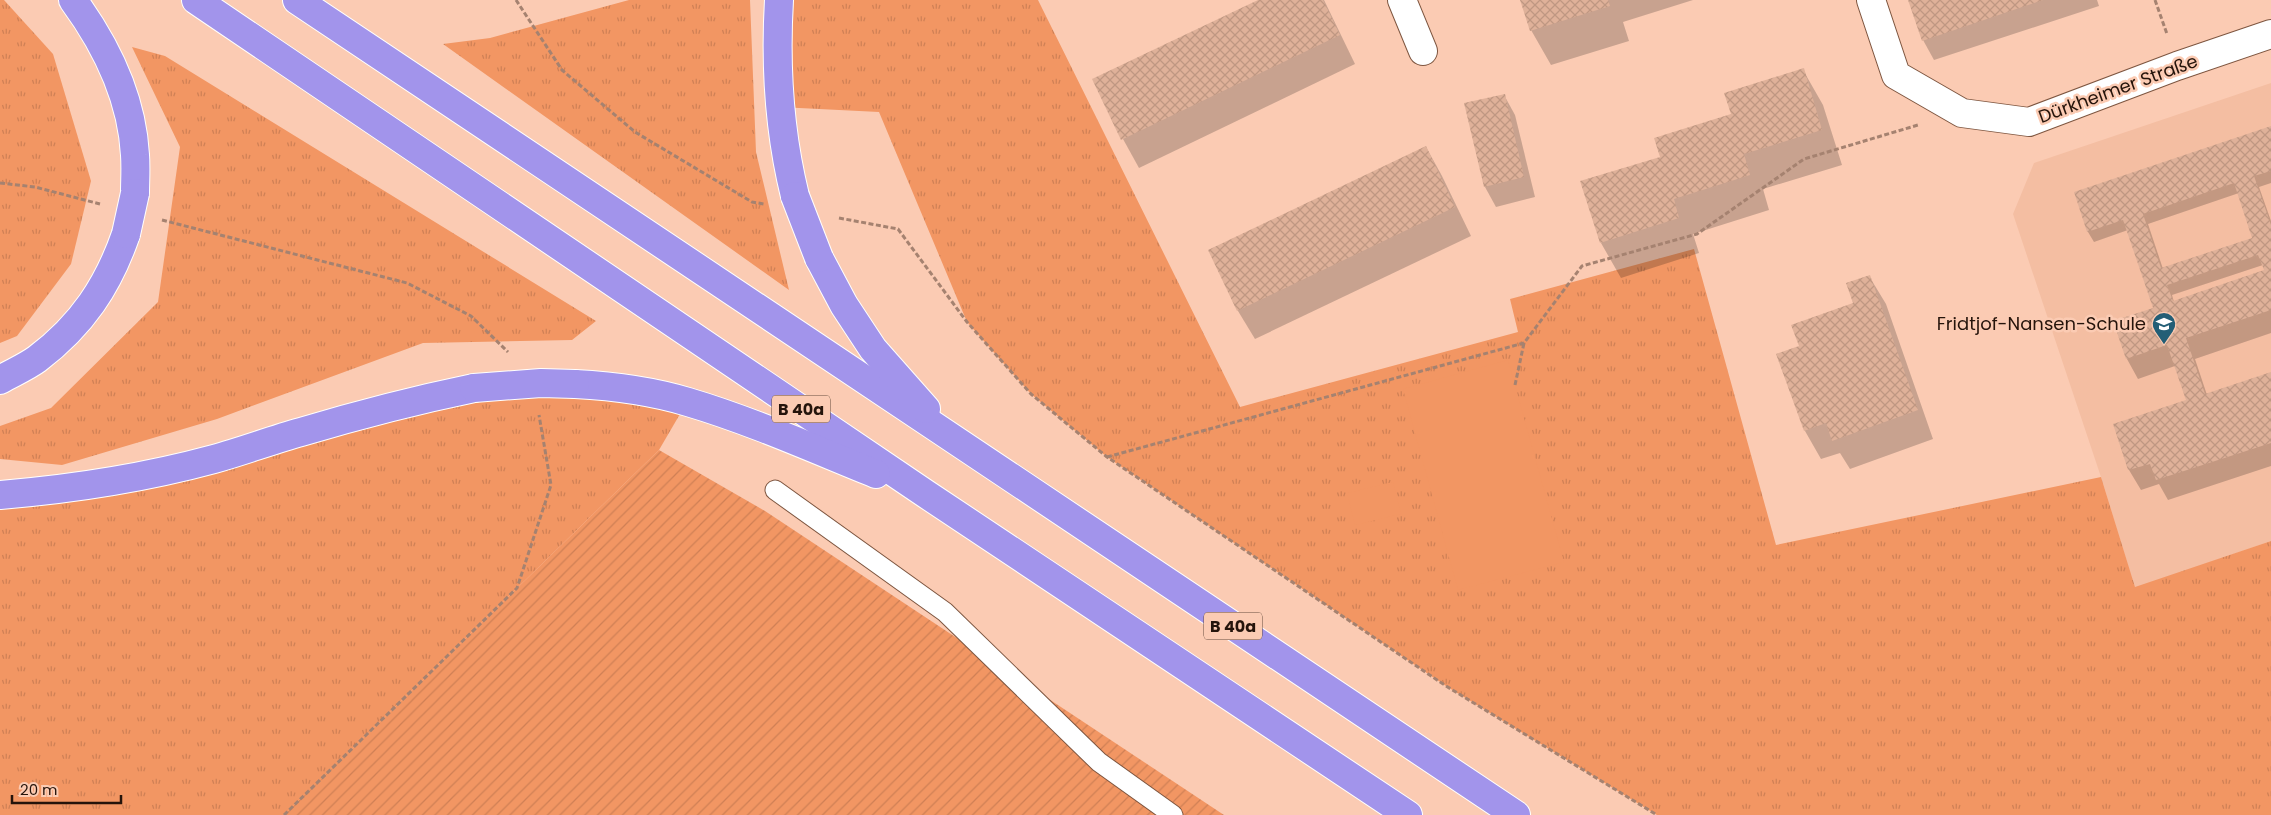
<svg xmlns="http://www.w3.org/2000/svg" width="2271" height="815" viewBox="0 0 2271 815" font-family="Poppins,sans-serif">
<defs>
<pattern id="grass-tufts" width="24" height="20" patternUnits="userSpaceOnUse" patternTransform="scale(1.25)"><rect width="24" height="20" fill="#f29663"/><path d="M3 7l-1-3M5 7V3M7 7l1-3M15 17l-1-3M17 17v-4M19 17l1-3" fill="none" stroke="#cf8055"/></pattern>
<pattern id="garden-furrows" width="10" height="10" patternUnits="userSpaceOnUse" patternTransform="scale(1.25)"><rect width="10" height="10" fill="#f29663"/><path d="M-1 1l2-2M0 10L10 0M9 11l2-2" fill="none" stroke="#cf8055"/></pattern>
<pattern id="building-cross-hatch" width="8" height="8" patternUnits="userSpaceOnUse" patternTransform="scale(1.25)"><rect width="8" height="8" fill="#dfb199"/><path d="M0 0l8 8M0 8l8-8" fill="none" stroke="#bf9782"/></pattern>
</defs>
<rect width="100%" height="100%" fill="#fbcbb3"/>
<polygon fill="#f4bea2" points="2271,83 2271,541 2135,588 2101,477 2013,214 2034,163"/>
<g fill="url(#grass-tufts)">
<polygon points="0,0 4,0 53,54 91,181 71,264 17,336 0,343"/>
<polygon points="629,0 750,0 756,152 789,290 443,44 490,38"/>
<polygon points="779,0 1038,0 1240,407 1518,332 1510,299 1694,249 1776,545 2101,477 2135,587 2271,541 2271,815 1657,815 1446,686 1107,457 1031,394 967,322 879,112 779,107"/>
<polygon points="132,47 165,56 596,321 572,340 423,343 217,419 62,465 0,459 0,426 51,408 158,302 180,147"/>
<polygon points="474,388 687,402 659,450 284,815 0,815 0,495"/>
</g>
<polygon fill="url(#garden-furrows)" points="659,450 765,511 1224,815 284,815"/>
<g fill="#f29663">
<polygon points="1508,360 1564,562 1458,590 1403,389"/>
<polygon points="1393,482 1401,514 1355,525 1347,493"/>
</g>
<g fill="#0003" fill-rule="evenodd">
<polygon points="1260,0 1324,0 1355,64 1139,168 1123,139 1094,79"/>
<polygon points="1522,0 1693,0 1623,22 1629,41 1551,65 1531,30"/>
<polygon points="1909,0 2097,0 2099,6 1934,60 1923,40"/>
<polygon points="1803,70 1823,105 1842,165 1763,189 1769,210 1693,234 1699,253 1621,278 1601,243 1662,157"/>
<polygon points="1504,95 1515,115 1535,197 1496,207 1485,187"/>
<path d="M2271 128V183L2259 187 2271 221V333L2195 359 2207 395 2271 374V466L2168 500 2159 484 2141 490 2129 470 2115 425 2188 401 2175 366 2138 379 2127 359 2115 322 2155 309 2128 230 2094 242 2088 232 2076 193ZM2239 193 2254 239 2163 269 2148 224ZM2263 265 2265 271 2174 302 2172 295Z"/>
<polygon points="1426,147 1442,176 1471,236 1255,339 1238,311 1210,251"/>
<polygon points="1869,276 1886,304 1933,439 1850,469 1840,453 1821,459 1805,431 1778,355 1801,347 1854,304"/>
</g>
<g fill="url(#building-cross-hatch)" fill-rule="evenodd">
<polygon points="1258,0 1323,0 1340,35 1121,140 1092,79"/>
<polygon points="1520,0 1608,0 1610,6 1530,31"/>
<polygon points="1908,0 2043,0 1922,41"/>
<polygon points="1804,68 1822,130 1744,154 1750,175 1674,199 1679,218 1600,243 1580,181 1660,157 1654,138 1731,114 1724,93"/>
<polygon points="1505,94 1524,177 1484,187 1464,103"/>
<path d="M2271 126V171L2254 176 2271 225V310L2186 338 2205 394 2271 372V443L2156 480 2150 464 2128 470 2113 424 2186 400 2167 345 2126 359 2113 321 2153 308 2123 220 2087 232 2074 192ZM2234 183 2252 238 2161 268 2143 214ZM2258 255 2264 270 2173 301 2167 285Z"/>
<polygon points="1426,146 1455,207 1237,311 1208,250"/>
<polygon points="1870,275 1918,410 1832,441 1826,423 1804,431 1776,354 1799,346 1791,325 1853,303 1846,283"/>
</g>
<g fill="none" stroke-linecap="round" stroke-linejoin="round">
<g stroke="#7e5640" stroke-width="21">
<polyline id="service" points="775,490 945,612 1099,762 1173,815"/>
</g>
<g stroke="#7e5640" stroke-width="30">
<g id="minor">
<polyline points="1402,0 1423,51"/>
<polyline points="1871,0 1896,75 1962,113 2029,122 2177,66 2271,34"/>
</g>
</g>
<g stroke="#fff" stroke-width="30">
<g id="trunk">
<path d="M73 0C106 45 132 99 135 155 136 168 135 181 135 193"/>
<polyline points="196,0 926,494 1408,815"/>
<polyline points="297,0 1516,815"/>
<path d="M779 0C775 67 779 131 795 196"/>
<polyline points="819,258 844,305 873,349 926,409"/>
<path d="M0 380C12 373 26 367 37 359 82 325 108 286 126 234"/>
<path d="M575 384C613 386 652 391 688 402 752 421 814 449 876 474"/>
<path d="M0 495C72 489 144 478 214 459 243 451 272 440 301 432 358 415 416 400 474 388"/>
</g>
</g>
<g stroke="#a58270" stroke-width="3" stroke-dasharray="5 2.5" stroke-linecap="butt">
<polyline points="516,0 562,70 635,132 752,202 764,204"/>
<polyline points="2155,0 2167,34"/>
<polyline points="0,183 35,187 100,204"/>
<polyline points="839,218 898,229 967,322 1031,394 1107,457 1446,686 1657,815"/>
<polyline points="162,220 407,283 471,316 508,352"/>
<polyline points="1515,385 1524,343"/>
<polyline points="1107,457 1524,343 1582,266 1697,234 1804,159 1918,125"/>
<polyline points="284,815 517,588 551,485 539,415"/>
</g>
<use href="#service" stroke="#fff" stroke-width="19"/>
<use href="#minor" stroke="#fff" stroke-width="28"/>
<use href="#trunk" stroke="#a294eb" stroke-width="28"/>
<g stroke="#fff" stroke-width="30" stroke-linecap="butt">
<g id="trunk-bridge">
<polyline points="795,196 819,258"/>
<polyline points="126,234 135,193"/>
<polyline points="474,388 541,383 575,384"/>
</g>
</g>
<use href="#trunk-bridge" stroke="#a294eb" stroke-width="28"/>
</g>
<defs>
<g id="school-pin" transform="scale(1.25)"><path d="M0 17L-7.5 6A9.5 9.5 0 1 1 7.5 6Z" fill="#235e76" stroke="#fbcbb3"/><path d="M0-5L7-2L0 1L-7-2ZM-4 1L0 2.5L4 1V4Q0 6-4 4Z" fill="#fff"/></g>
</defs>
<g fill-rule="evenodd">
<use href="#school-pin" x="2164" y="324"/>
</g>
<g text-anchor="middle" stroke-width="5" stroke-linejoin="round" paint-order="stroke">
<g fill="#fbcbb3" stroke="#654b3d" stroke-width="1">
<rect x="772" y="395.5" width="58" height="27" rx="4"/>
<rect x="1204" y="612.5" width="58" height="27" rx="4"/>
</g>
<g font-size="16" font-weight="bold" fill="#25140b">
<text x="801" y="415">B 40a</text>
<text x="1233" y="632">B 40a</text>
</g>
<g font-size="18" fill="#25140b" stroke="#fbcbb3">
<text transform="translate(2118 89) rotate(-20)" y="6">Dürkheimer Straße</text>
</g>
<g font-size="18" fill="#25140b" stroke="#fbcbb3" text-anchor="end">
<text x="2146" y="330">Fridtjof-Nansen-Schule</text>
</g>
</g>
<path d="M12 795v8h109v-8" fill="none" stroke="#25140b" stroke-width="2.5"/>
<text x="20" y="795" font-size="15" fill="#25140b" stroke="#fbcbb3" stroke-width="4" paint-order="stroke">20 m</text>
</svg>
